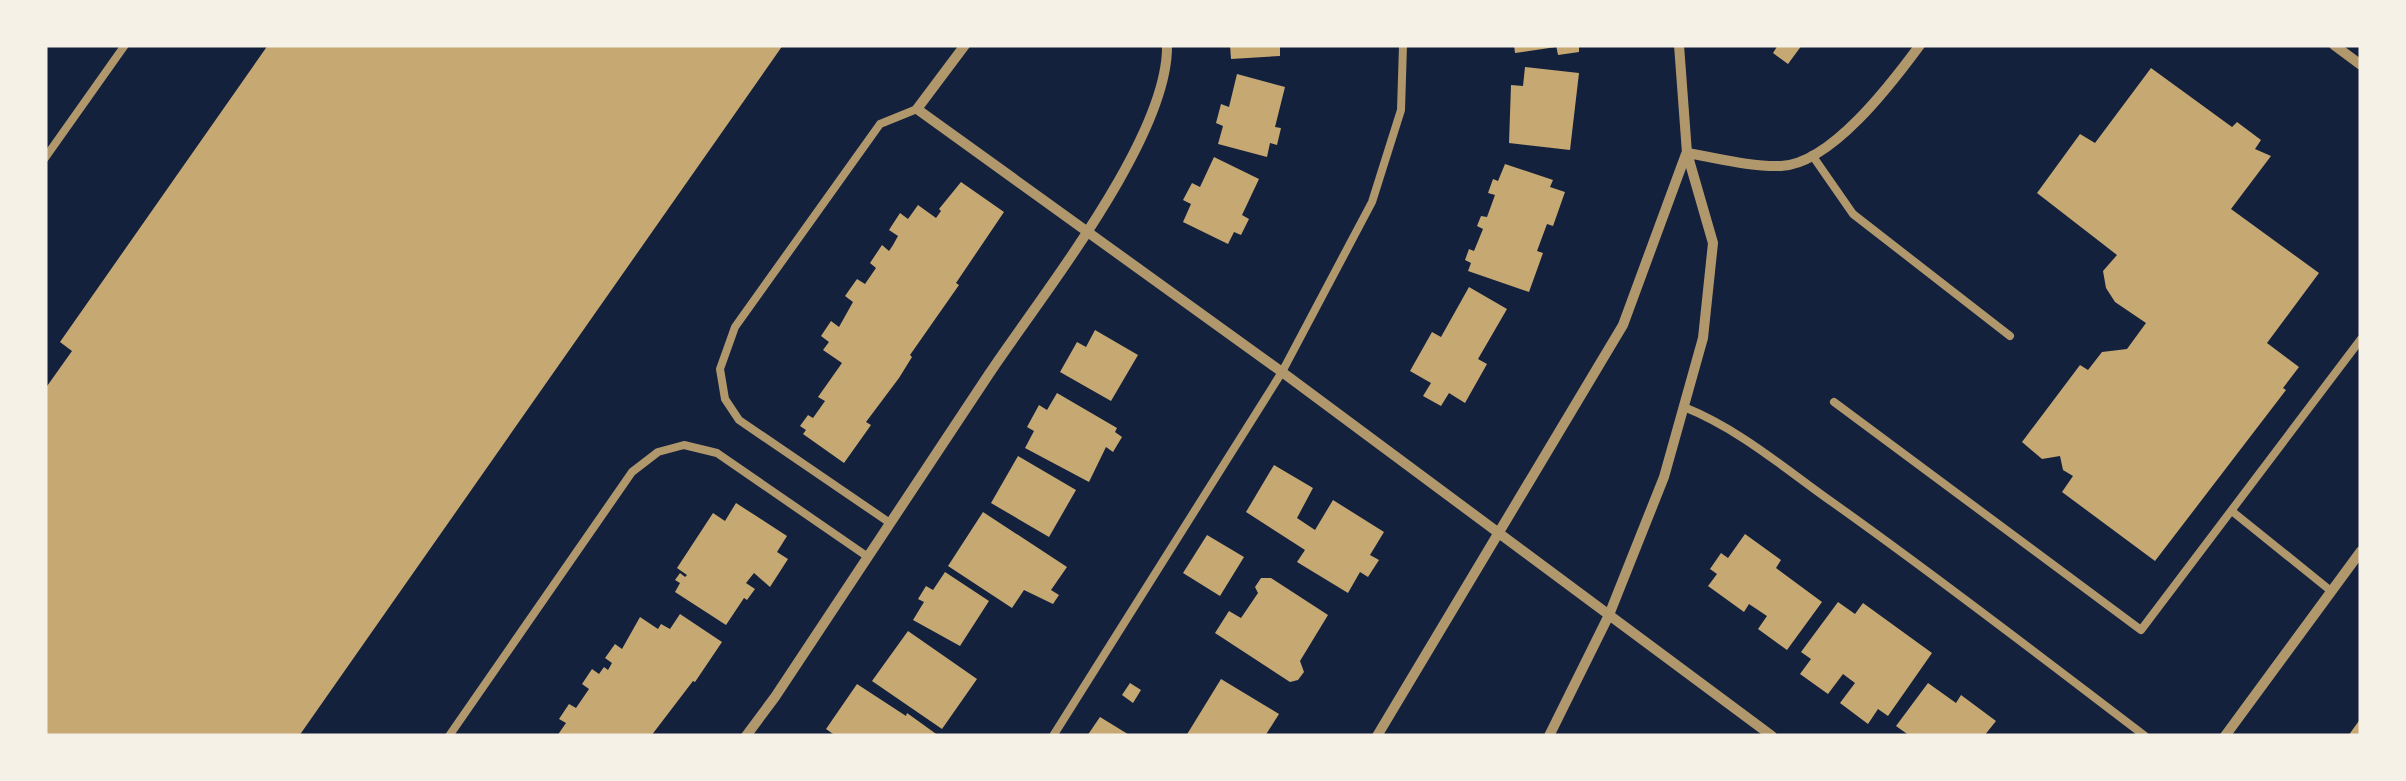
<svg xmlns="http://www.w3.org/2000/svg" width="2406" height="781" viewBox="0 0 2406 781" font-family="Raleway,sans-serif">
<rect width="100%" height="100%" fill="#14213d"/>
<g fill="#c6a872">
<polygon points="268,45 783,45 299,736 45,736 45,389 72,351 60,342"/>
<polygon points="1230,45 1280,45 1280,56 1231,59"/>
<polygon points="1514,45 1556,45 1556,47 1515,53"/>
<polygon points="1556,45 1579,45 1579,52 1558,55"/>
<polygon points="1778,45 1802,45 1788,64 1773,53"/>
<polygon points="1525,67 1579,73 1570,150 1509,143 1511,85 1523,86"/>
<polygon points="2151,68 2232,127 2237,122 2261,140 2255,149 2271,156 2231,209 2319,273 2267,343 2299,367 2283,388 2286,390 2155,561 2062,492 2073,476 2063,470 2060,456 2042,459 2022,442 2080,365 2088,370 2102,352 2127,349 2146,323 2115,302 2106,288 2103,271 2117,255 2037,193 2080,134 2095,143"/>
<polygon points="1237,74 1285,87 1275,127 1281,128 1277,145 1270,143 1267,157 1218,144 1223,126 1216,123 1221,104 1229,107"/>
<polygon points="1214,157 1259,179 1242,215 1249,219 1241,235 1234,232 1228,244 1183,222 1191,204 1183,200 1192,183 1200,187"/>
<polygon points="1505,164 1553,180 1550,187 1565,192 1553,226 1547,224 1537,251 1543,253 1529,292 1468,271 1471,263 1465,260 1469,249 1474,251 1483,229 1477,226 1481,216 1487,217 1495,195 1488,193 1493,179 1498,181"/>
<polygon points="961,182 1004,212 956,283 959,285 910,355 912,357 899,378 866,422 871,425 844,463 803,434 806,430 800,426 808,415 813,418 825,401 818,397 842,363 823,350 829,342 821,336 831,321 839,327 853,302 845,296 857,279 865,284 876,268 870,263 882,245 889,251 893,245 898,236 889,230 900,213 908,219 918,205 936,218 941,211 939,209"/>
<polygon points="1469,287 1507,309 1478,359 1487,364 1465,403 1449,393 1441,406 1423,396 1431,383 1410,371 1432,332 1441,337"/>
<polygon points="1095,330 1138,355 1111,401 1060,372 1077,342 1086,347"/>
<polygon points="1057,393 1117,428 1115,432 1122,437 1113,452 1106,447 1089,482 1025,448 1034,431 1027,427 1039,405 1047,410"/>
<polygon points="1018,456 1076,490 1049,537 991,503"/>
<polygon points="1274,465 1313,488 1297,518 1315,530 1333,500 1384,532 1370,555 1379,560 1368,577 1360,572 1348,593 1297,562 1305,550 1246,512"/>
<polygon points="736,503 787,536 777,552 788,559 770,587 754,573 746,583 755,589 747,600 744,598 726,625 675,592 680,583 675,580 680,573 685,577 687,575 677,568 713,513 725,521"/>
<polygon points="983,512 1067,567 1051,590 1059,595 1053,604 1024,590 1012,608 948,566"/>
<polygon points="1745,534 1781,560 1776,568 1822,602 1787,650 1758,629 1767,616 1749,604 1744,612 1708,586 1717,574 1710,569 1721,553 1728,558"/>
<polygon points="1207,535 1244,557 1220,596 1183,573"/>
<polygon points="945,572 989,601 960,646 913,620 924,602 918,599 926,586 933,590"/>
<polygon points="1261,578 1271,578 1328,615 1300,661 1304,672 1298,680 1290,682 1215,633 1229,611 1241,618 1258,593 1255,587"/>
<polygon points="1838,602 1855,614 1863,603 1932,653 1888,716 1878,709 1868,724 1840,703 1855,683 1843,674 1828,694 1800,674 1811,659 1801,652"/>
<polygon points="680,614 722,642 695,682 693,681 651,736 557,736 566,723 559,719 569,704 576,708 589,689 582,684 592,669 599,674 604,667 608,670 612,663 605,658 615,644 622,649 640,617 658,629 661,624 670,629"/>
<polygon points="908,631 977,679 942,729 872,681"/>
<polygon points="1221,679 1279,714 1265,736 1186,736"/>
<polygon points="1130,683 1141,690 1133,703 1122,695"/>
<polygon points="1928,683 1956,703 1961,695 1996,721 1984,736 1910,736 1896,726"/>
<polygon points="857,684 906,716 907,713 939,736 836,736 826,729"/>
<polygon points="1100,717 1131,736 1087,736"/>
<polygon points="2361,718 2361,736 2348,736"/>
</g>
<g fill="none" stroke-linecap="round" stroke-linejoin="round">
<g stroke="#b1986c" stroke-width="8">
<polyline points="1812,155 1853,214 2010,336"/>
<polyline points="45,158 125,45"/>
<polyline points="1834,402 2141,630 2361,339"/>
<path d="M1684 407C1739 429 1784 468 1832 502 1938 577 2041 657 2145 736"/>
<polyline points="2233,512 2331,591"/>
<polyline points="890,523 739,420 725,399 720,369 735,327 880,124 917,109"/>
<polyline points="449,736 632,472 658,452 684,445 717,453 868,557"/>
<polyline points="1053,736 1282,372 1372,202 1401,110 1403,45"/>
</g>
<g stroke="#b1986c" stroke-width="10">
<polyline points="965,45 917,109 1282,372 1772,736"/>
<polyline points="2334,45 2361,65"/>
<path d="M1687 153C1717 158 1750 167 1781 166 1831 164 1892 83 1920 45"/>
<path d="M746 736 775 697C846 589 918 482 989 374 1041 296 1169 137 1167 45"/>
<polyline points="1377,736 1623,325 1686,154"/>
<polyline points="1549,736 1609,615 1664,477 1703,338 1713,243 1687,153 1679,45"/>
<polyline points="2225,736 2361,551"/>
</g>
</g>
<rect width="2406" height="781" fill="none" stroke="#f6f1e7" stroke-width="95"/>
</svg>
